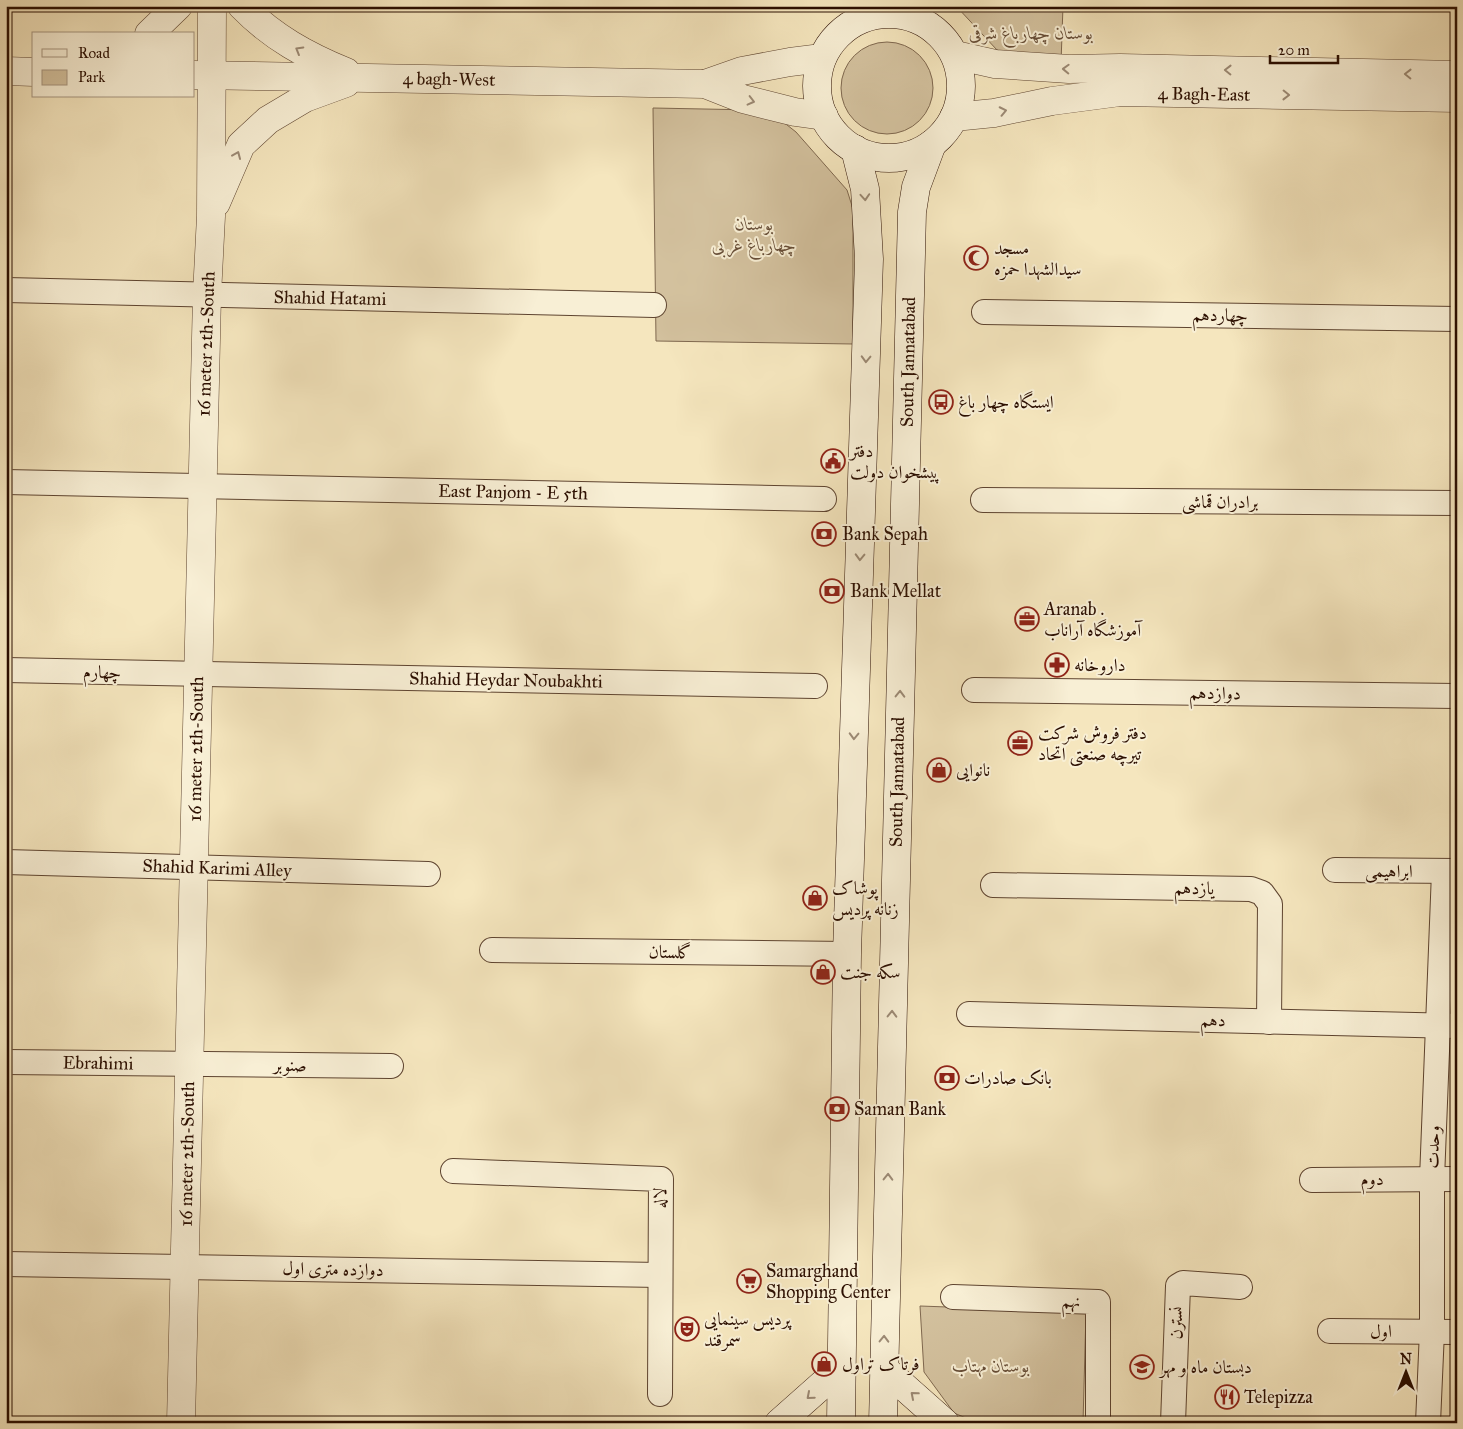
<svg xmlns="http://www.w3.org/2000/svg" width="1463" height="1429" viewBox="0 0 1463 1429" font-family="'IM FELL Great Primer',Amiri,serif">
<rect width="100%" height="100%" fill="#f5e6be"/>
<filter id="stains"><feTurbulence type="fractalNoise" baseFrequency=".004" numOctaves="4"/><feColorMatrix values="0 0 0 0 .2 0 0 0 0 .09 0 0 0 0 .02 0 0 0 .5 -.17"/></filter>
<radialGradient id="worn" r=".72"><stop offset=".6" stop-color="#630" stop-opacity="0"/><stop offset="1" stop-color="#630" stop-opacity=".3"/></radialGradient>
<g fill="#d3c19e" stroke="#7f684f">
<polygon points="956,6 1063,6 1061,63 1022,60 997,50"/>
<circle cx="887" cy="88" r="46"/>
<polygon points="653,108 755,110 782,121 796,132 847,190 853,209 853,344 656,341"/>
<polygon points="920,1306 1086,1312 1083,1423 978,1423 954,1413 924,1372"/>
</g>
<g fill="none" stroke-linecap="round" stroke-linejoin="round">
<g stroke="#5e4430" stroke-width="26">
<g id="minor">
<polyline points="6,290 654,305"/>
<polyline points="984,312 1457,319"/>
<polyline points="6,482 824,499"/>
<polyline points="983,500 1457,503"/>
<polyline points="6,670 815,686"/>
<polyline points="974,690 1457,696"/>
<polyline points="6,862 428,874"/>
<polyline points="1335,870 1457,871"/>
<polyline points="993,885 1251,889 1262,893 1270,904 1269,1022"/>
<polyline points="492,950 847,954"/>
<polyline points="969,1014 1457,1026"/>
<polyline points="6,1062 391,1066"/>
<polyline points="453,1171 661,1179 660,1394"/>
<polyline points="1312,1180 1457,1179"/>
<polyline points="6,1264 660,1275"/>
<polyline points="953,1297 1098,1302 1098,1423"/>
<polyline points="1330,1331 1457,1332"/>
<polyline points="1173,1423 1178,1286 1183,1283 1240,1287"/>
<polyline points="1428,1423 1432,1331 1432,1179 1444,872"/>
</g>
</g>
<g stroke="#5e4430" stroke-width="29">
<g id="tertiary">
<path d="M242 6C272 37 307 56 346 72"/>
<polyline points="149,34 178,6"/>
<polyline points="955,55 995,64 1069,69 1120,68 1457,75"/>
<polyline points="6,71 34,72"/>
<polyline points="194,75 705,84 743,99 795,112 824,116"/>
<polyline points="705,84 742,71 790,62 822,58"/>
<polyline points="954,117 994,113 1052,101 1120,92 1457,98"/>
<polyline points="216,203 241,145 268,120 305,98 346,83"/>
<polyline points="181,1423 207,295 211,216 212,6"/>
</g>
</g>
<g stroke="#2b0e00" stroke-width="29">
<g id="secondary">
<circle cx="889" cy="86" r="72"/>
<polyline points="883,1368 945,1423"/>
<polyline points="779,1423 841,1368"/>
<polyline points="841,1423 847,954 869,259 865,189 855,149"/>
<polyline points="883,1423 912,212 916,187 932,144"/>
</g>
</g>
<use href="#minor" stroke="#f8efd5" stroke-width="24"/>
<use href="#tertiary" stroke="#f8efd5" stroke-width="28"/>
<use href="#secondary" stroke="#f8efd5" stroke-width="28"/>
</g>
<defs><path id="oneway-chevron" d="M-2-3.5L2.5 0L-2 3.5" fill="none" stroke-width="1.6" stroke-linecap="round" stroke-linejoin="round" transform="scale(1.25)"/></defs>
<g stroke="#9c8a75">
<use href="#oneway-chevron" transform="translate(299 50) rotate(-150)"/>
<use href="#oneway-chevron" transform="translate(1066 69) rotate(-178)"/>
<use href="#oneway-chevron" transform="translate(1228 70) rotate(-179)"/>
<use href="#oneway-chevron" transform="translate(1408 74) rotate(-179)"/>
<use href="#oneway-chevron" transform="translate(1286 95) rotate(1)"/>
<use href="#oneway-chevron" transform="translate(751 101) rotate(14)"/>
<use href="#oneway-chevron" transform="translate(1003 111) rotate(-12)"/>
<use href="#oneway-chevron" transform="translate(237 155) rotate(-67)"/>
<use href="#oneway-chevron" transform="translate(865 197) rotate(86)"/>
<use href="#oneway-chevron" transform="translate(866 359) rotate(92)"/>
<use href="#oneway-chevron" transform="translate(860 557) rotate(92)"/>
<use href="#oneway-chevron" transform="translate(900 694) rotate(-89)"/>
<use href="#oneway-chevron" transform="translate(854 736) rotate(92)"/>
<use href="#oneway-chevron" transform="translate(892 1014) rotate(-89)"/>
<use href="#oneway-chevron" transform="translate(888 1177) rotate(-89)"/>
<use href="#oneway-chevron" transform="translate(884 1339) rotate(-89)"/>
<use href="#oneway-chevron" transform="translate(914 1395) rotate(-139)"/>
<use href="#oneway-chevron" transform="translate(810 1396) rotate(139)"/>
</g>
<defs>
<g id="mosque-ring" transform="scale(1.25)"><circle r="9.5" fill="#f8efd5" stroke="#8f2418" stroke-width="1.5"/><path d="M3.5-4.9A6 6 0 1 0 3.5 4.9A5 5 0 1 1 3.5-4.9Z" fill="#8f2418"/></g>
<g id="bus-ring" transform="scale(1.25)"><circle r="9.5" fill="#f8efd5" stroke="#8f2418" stroke-width="1.5"/><path d="M-5-6H5V4H4V6H2V4H-2V6H-4V4H-5ZM-3.5-4V0h7V-4ZM-3.5 1.2v1.5H-2V1.2ZM2 1.2v1.5H3.5V1.2Z" fill="#8f2418"/></g>
<g id="civic-ring" transform="scale(1.25)"><circle r="9.5" fill="#f8efd5" stroke="#8f2418" stroke-width="1.5"/><path d="M-.6-6.5H3V-4.5H.6V-3L4-1V1h2V6H-6V1h2V-1L-.6-3ZM-1.2 2.5V6h2.4V2.5Z" fill="#8f2418"/></g>
<g id="bank-ring" transform="scale(1.25)"><circle r="9.5" fill="#f8efd5" stroke="#8f2418" stroke-width="1.5"/><path d="M-6-4H6V4H-6ZM0-2.3a2.3 2.3 0 1 0 0 4.6a2.3 2.3 0 1 0 0-4.6Z" fill="#8f2418"/></g>
<g id="office-ring" transform="scale(1.25)"><circle r="9.5" fill="#f8efd5" stroke="#8f2418" stroke-width="1.5"/><path d="M-6-3h4V-5.5h4V-3h4V5H-6ZM-1-4.5V-3h2v-1.5ZM-6 0V1H6V0Z" fill="#8f2418"/></g>
<g id="pharmacy-ring" transform="scale(1.25)"><circle r="9.5" fill="#f8efd5" stroke="#8f2418" stroke-width="1.5"/><path d="M-2-6h4v4h4v4h-4v4h-4v-4h-4v-4h4Z" fill="#8f2418"/></g>
<g id="shop-ring" transform="scale(1.25)"><circle r="9.5" fill="#f8efd5" stroke="#8f2418" stroke-width="1.5"/><path d="M-5-2.5h2.3a2.7 3.5 0 0 1 5.4 0H5L5.5 6h-11ZM-1.5-2.5h3a1.5 2.3 0 0 0-3 0Z" fill="#8f2418"/></g>
<g id="supermarket-ring" transform="scale(1.25)"><circle r="9.5" fill="#f8efd5" stroke="#8f2418" stroke-width="1.5"/><path d="M-6-5.5h2.5l.6 2H6L4.5 2H-2.5L-4.4-4H-6ZM-1.5 3.2a1.3 1.3 0 1 0 .1 0ZM3 3.2a1.3 1.3 0 1 0 .1 0Z" fill="#8f2418"/></g>
<g id="theatre-ring" transform="scale(1.25)"><circle r="9.5" fill="#f8efd5" stroke="#8f2418" stroke-width="1.5"/><path d="M-5-5.5Q0-4 5-5.5V0Q5 5 0 6Q-5 5-5 0ZM-3.3-2.5H-1v1.5H-3.3ZM1-2.5H3.3v1.5H1ZM-2.8 1Q0 5.5 2.8 1Z" fill="#8f2418"/></g>
<g id="school-ring" transform="scale(1.25)"><circle r="9.5" fill="#f8efd5" stroke="#8f2418" stroke-width="1.5"/><path d="M0-5L7-2L0 1L-7-2ZM-4 1L0 2.5L4 1V4Q0 6-4 4Z" fill="#8f2418"/></g>
<g id="restaurant-ring" transform="scale(1.25)"><circle r="9.5" fill="#f8efd5" stroke="#8f2418" stroke-width="1.5"/><path d="M-5-6h1v4h1v-4h1v4h1v-4h1v5L-1.5 .5V6h-2V.5L-5-1ZM5-6V6H3V1.5H1.5Q1.5-4 5-6Z" fill="#8f2418"/></g>
</defs>
<g fill-rule="evenodd">
<use href="#mosque-ring" x="976" y="258"/>
<use href="#bus-ring" x="941" y="402"/>
<use href="#civic-ring" x="833" y="461"/>
<use href="#bank-ring" x="824" y="534"/>
<use href="#bank-ring" x="832" y="591"/>
<use href="#office-ring" x="1027" y="619"/>
<use href="#pharmacy-ring" x="1057" y="665"/>
<use href="#office-ring" x="1020" y="743"/>
<use href="#shop-ring" x="939" y="770"/>
<use href="#shop-ring" x="815" y="898"/>
<use href="#shop-ring" x="823" y="972"/>
<use href="#bank-ring" x="947" y="1078"/>
<use href="#bank-ring" x="837" y="1109"/>
<use href="#supermarket-ring" x="749" y="1281"/>
<use href="#theatre-ring" x="687" y="1329"/>
<use href="#shop-ring" x="824" y="1364"/>
<use href="#school-ring" x="1142" y="1367"/>
<use href="#restaurant-ring" x="1227" y="1397"/>
</g>
<g text-anchor="middle" stroke-width="4" stroke-linejoin="round" paint-order="stroke">
<g font-size="18" font-style="italic" fill="#664d37" stroke="#f8efd5">
<text x="1031" y="39">بوستان چهارباغ شرقی</text>
<text x="754" y="230">بوستان<tspan x="754" dy="21">چهارباغ غربی</tspan></text>
<text x="991" y="1372">بوستان مهتاب</text>
</g>
<g font-size="18" fill="#2b0e00" stroke="#f8efd5">
<text transform="translate(449 79) rotate(1)" y="6">4 bagh-West</text>
<text transform="translate(1204 94) rotate(1)" y="6">4 Bagh-East</text>
<text transform="translate(330 298) rotate(1)" y="6">Shahid Hatami</text>
<text transform="translate(1220 315) rotate(1)" y="6">چهاردهم</text>
<text transform="translate(206 344) rotate(-88)" y="6">16 meter 2th-South</text>
<text transform="translate(908 362) rotate(-89)" y="6">South Jannatabad</text>
<text transform="translate(513 492) rotate(1)" y="6">East Panjom - E 5th</text>
<text x="1220" y="508">برادران قماشی</text>
<text transform="translate(102 672) rotate(1)" y="6">چهارم</text>
<text transform="translate(506 680) rotate(1)" y="6">Shahid Heydar Noubakhti</text>
<text transform="translate(1215 693) rotate(1)" y="6">دوازدهم</text>
<text transform="translate(196 749) rotate(-89)" y="6">16 meter 2th-South</text>
<text transform="translate(897 782) rotate(-89)" y="6">South Jannatabad</text>
<text transform="translate(217 868) rotate(2)" y="6">Shahid Karimi Alley</text>
<text transform="translate(1389 871) rotate(1)" y="6">ابراهیمی</text>
<text transform="translate(1194 888) rotate(1)" y="6">یازدهم</text>
<text transform="translate(670 952) rotate(1)" y="6">گلستان</text>
<text transform="translate(1213 1020) rotate(1)" y="6">دهم</text>
<text transform="translate(98 1063) rotate(1)" y="6">Ebrahimi</text>
<text transform="translate(290 1065) rotate(1)" y="6">صنوبر</text>
<text transform="translate(1433 1147) rotate(-88)" y="6">وحدت</text>
<text transform="translate(187 1154) rotate(-89)" y="6">16 meter 2th-South</text>
<text transform="translate(1372 1179) rotate(-1)" y="6">دوم</text>
<text transform="translate(660 1198) rotate(-91)" y="6">لاله</text>
<text transform="translate(333 1269) rotate(1)" y="6">دوازده متری اول</text>
<text transform="translate(1071 1301) rotate(2)" y="6">نهم</text>
<text transform="translate(1176 1323) rotate(-89)" y="6">نسترن</text>
<text x="1381" y="1337">اول</text>
</g>
<g font-size="18" fill="#2b0e00" stroke="#f8efd5" text-anchor="start">
<text x="994" y="254">مسجد<tspan x="994" dy="21">سیدالشهدا حمزه</tspan></text>
<text x="958" y="408">ایستگاه چهار باغ</text>
<text x="850" y="457">دفتر<tspan x="850" dy="21">پیشخوان دولت</tspan></text>
<text x="842" y="540">Bank Sepah</text>
<text x="850" y="597">Bank Mellat</text>
<text x="1044" y="615">Aranab .<tspan x="1044" dy="21">آموزشگاه آراناب</tspan></text>
<text x="1074" y="671">داروخانه</text>
<text x="1038" y="739">دفتر فروش شرکت<tspan x="1038" dy="21">تیرچه صنعتی اتحاد</tspan></text>
<text x="956" y="776">نانوایی</text>
<text x="832" y="894">پوشاک<tspan x="832" dy="21">زنانه پردیس</tspan></text>
<text x="840" y="978">سکه جنت</text>
<text x="964" y="1084">بانک صادرات</text>
<text x="854" y="1115">Saman Bank</text>
<text x="766" y="1277">Samarghand<tspan x="766" dy="21">Shopping Center</tspan></text>
<text x="704" y="1325">پردیس سینمایی<tspan x="704" dy="21">سمرقند</tspan></text>
<text x="842" y="1370">فرتاک تراول</text>
<text x="1160" y="1373">دبستان ماه و مهر</text>
<text x="1244" y="1403">Telepizza</text>
</g>
</g>
<rect width="1463" height="1429" fill="none" stroke="#f5e6be" stroke-width="25"/>
<rect x="8" y="8" width="1448" height="1414" fill="none" stroke="#2b0e00" stroke-width="2.5"/>
<rect x="12" y="12" width="1438" height="1404" fill="none" stroke="#2b0e00"/>
<rect x="32" y="32" width="162" height="65" fill="#f8efd5" stroke="#a69580"/>
<rect x="42" y="49" width="25" height="8" fill="#f8efd5" stroke="#a69580"/>
<text x="78" y="58" font-size="15" fill="#2b0e00">Road</text>
<rect x="42" y="70" width="25" height="15" fill="#d3c19e" stroke="#a69580"/>
<text x="78" y="82" font-size="15" fill="#2b0e00">Park</text>
<g transform="translate(1406 1372)" stroke="#f8efd5" stroke-width="4" paint-order="stroke">
<path d="M0-4L9 19L0 12L-9 19Z" fill="#2b0e00"/>
<text y="-8" font-size="14" font-weight="bold" text-anchor="middle" fill="#2b0e00">N</text>
</g>
<path d="M1270 55v8h68v-8" fill="none" stroke="#2b0e00" stroke-width="2.5"/>
<text x="1278" y="55" font-size="15" fill="#2b0e00" stroke="#f8efd5" stroke-width="4" paint-order="stroke">20 m</text>
<rect width="100%" height="100%" filter="url(#stains)"/>
<rect width="100%" height="100%" fill="url(#worn)"/>
</svg>
